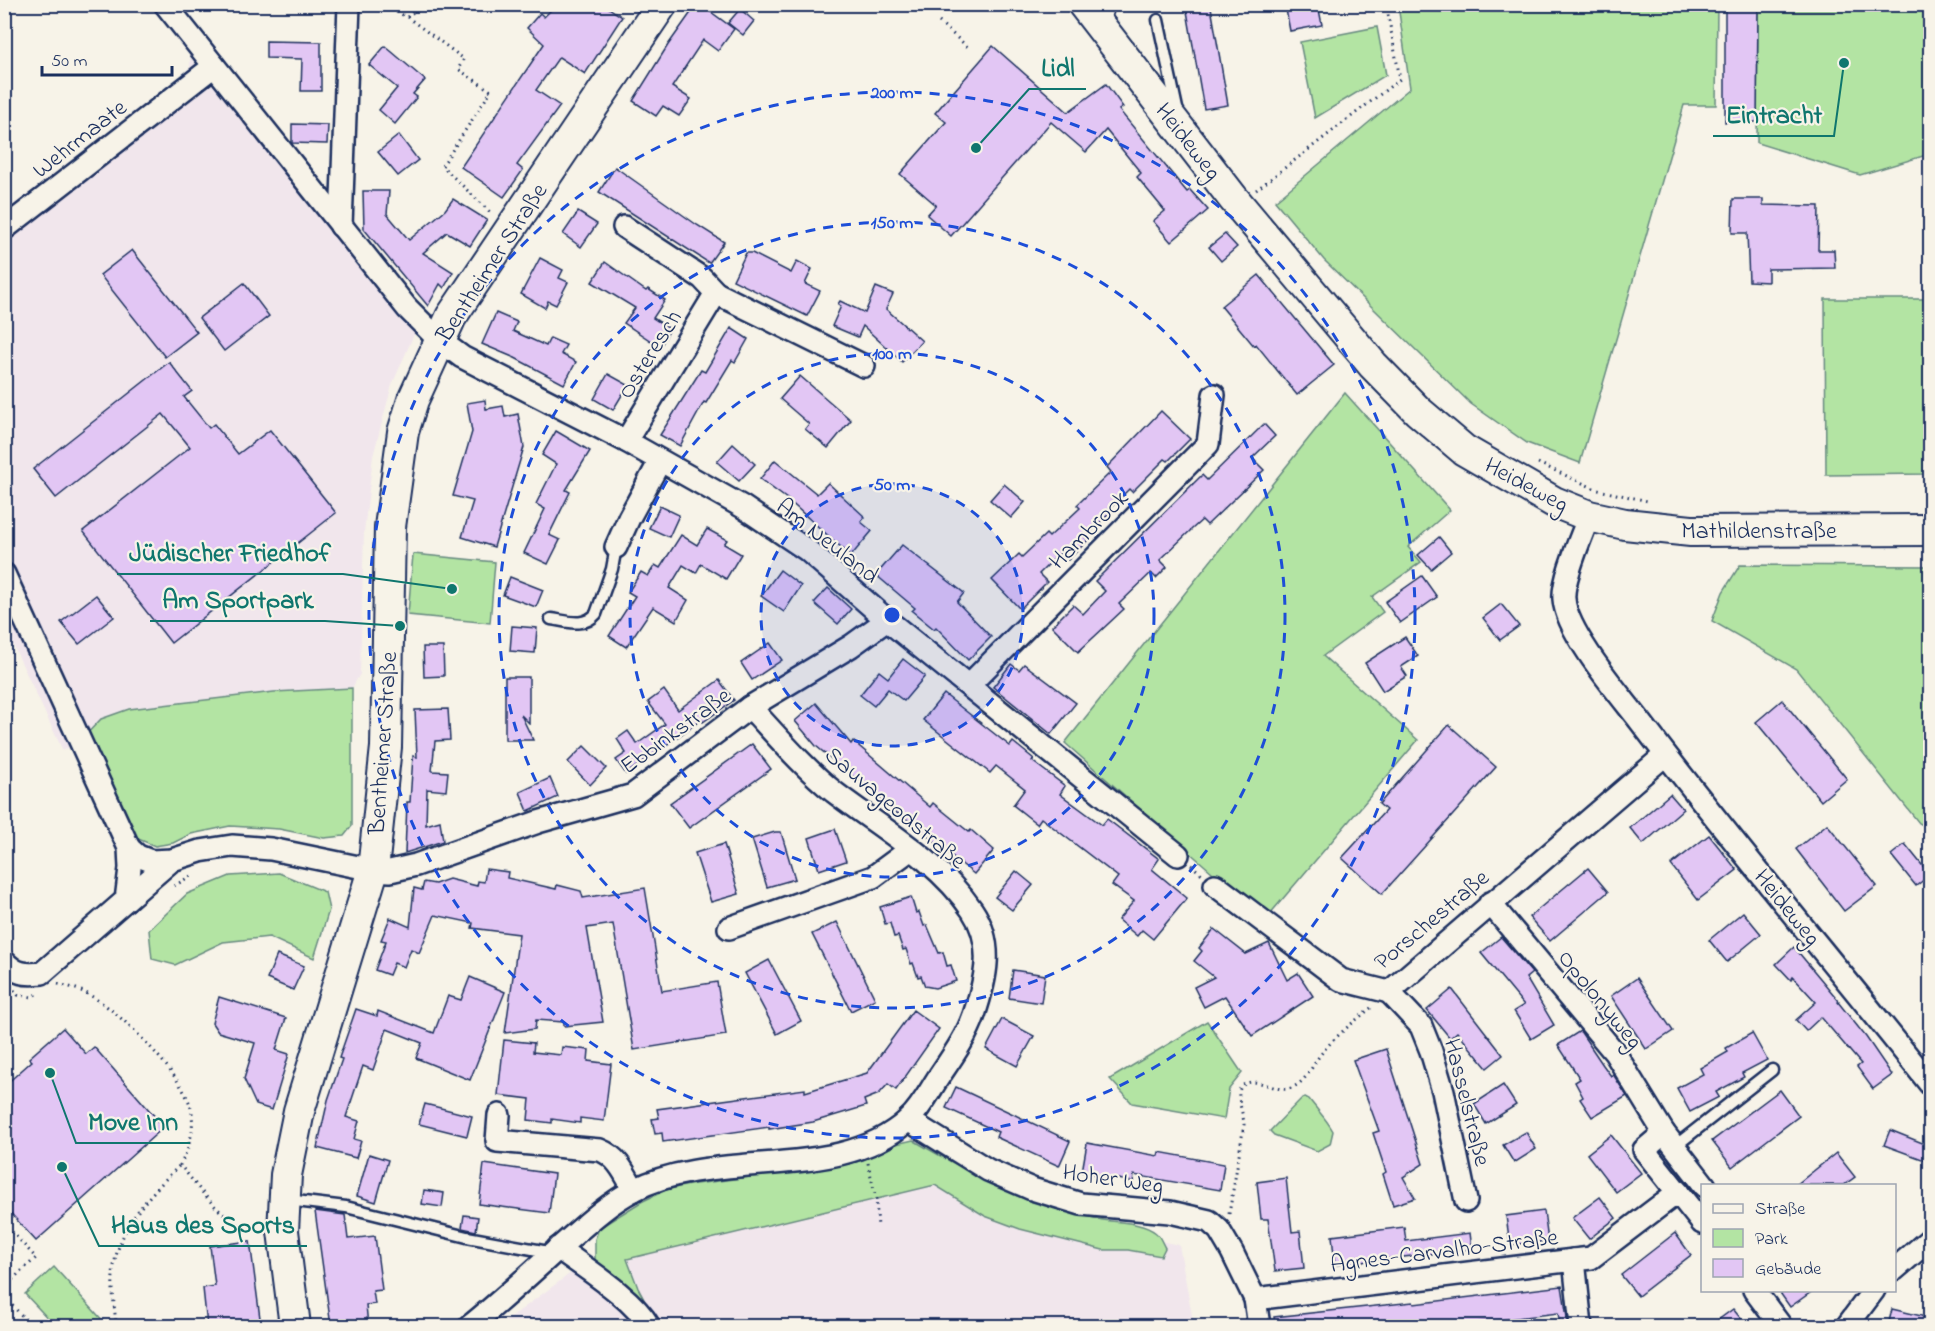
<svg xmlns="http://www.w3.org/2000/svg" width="1935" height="1331" viewBox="0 0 1935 1331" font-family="'Indie Flower',sans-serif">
<rect width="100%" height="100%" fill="#f7f3e8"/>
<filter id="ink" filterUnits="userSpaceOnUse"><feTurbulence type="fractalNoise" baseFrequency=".0167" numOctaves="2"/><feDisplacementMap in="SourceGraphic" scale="12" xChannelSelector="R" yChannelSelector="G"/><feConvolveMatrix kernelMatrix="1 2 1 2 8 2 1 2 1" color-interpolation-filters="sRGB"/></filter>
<g filter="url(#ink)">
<g fill="#f1e6ec">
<polygon points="190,57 415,332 392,385 373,456 364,532 360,674 352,688 274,692 129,709 63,751 5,628 4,212 186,74 190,67"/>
<polygon points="919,1165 1021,1212 1179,1245 1194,1326 499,1326 621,1236"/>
</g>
<g fill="#b3e4a3" stroke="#678a80" stroke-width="1.5">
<polygon points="1398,5 1717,5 1716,105 1684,105 1580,463 1527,443 1471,404 1324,260 1275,201 1410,88"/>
<polygon points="1758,5 1930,5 1930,154 1860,175 1757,143"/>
<polygon points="1377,27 1386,75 1315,118 1300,42"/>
<polygon points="1825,299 1930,299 1930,474 1826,475"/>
<polygon points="1345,393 1450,510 1408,547 1421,562 1372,597 1383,612 1323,656 1418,740 1269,915 1221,880 1065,743"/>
<polygon points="413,554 495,562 490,623 408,615"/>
<polygon points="1740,565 1930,566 1930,829 1919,823 1796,669 1712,621 1723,592"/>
<polygon points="352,688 352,826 344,836 324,838 279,829 230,826 191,834 173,843 155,846 136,838 80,741 101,719 129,709 274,692"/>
<polygon points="279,873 325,892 329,910 314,958 269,937 223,942 175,965 152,959 149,930 187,894 230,876"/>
<polygon points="1207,1021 1242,1073 1229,1089 1224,1119 1132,1103 1110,1079"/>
<path d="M1305 1097 1309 1099C1317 1110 1326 1118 1333 1131L1330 1144 1317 1151 1274 1135 1270 1131 1301 1099Z"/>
<path d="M913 1140C972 1175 1032 1205 1098 1219 1116 1223 1141 1221 1156 1233 1160 1236 1162 1243 1165 1248L1161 1256 1128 1250H1103L1020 1229 985 1216 935 1185 627 1259 638 1288 645 1301 604 1273 595 1260V1239L599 1228 641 1202 668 1189 695 1184 843 1165 863 1160 892 1145Z"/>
<polygon points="54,1267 106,1324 104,1326 55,1326 25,1294"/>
</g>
<g fill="#e2c6f4" stroke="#1b2f5e" stroke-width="1.5">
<polygon points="557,4 603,4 622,17 585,74 559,57 536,90 560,106 517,165 523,170 504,197 461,167 544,44 527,28 540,13 544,17"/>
<polygon points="697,4 700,4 734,29 718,51 703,40 672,87 691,99 679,116 663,106 656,116 633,101 668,45"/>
<polygon points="1285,4 1318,4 1322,25 1290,31"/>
<polygon points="1725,4 1758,4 1757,122 1725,122"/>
<polygon points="1211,7 1228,105 1204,109 1187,11"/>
<polygon points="740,9 754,21 743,35 728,23"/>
<polygon points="266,41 321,42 321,91 301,91 302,59 266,58"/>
<polygon points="385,46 425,80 413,94 417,97 395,124 379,110 397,88 369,65"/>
<polygon points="993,46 1068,112 1106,84 1123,107 1119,110 1187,192 1190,190 1208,210 1171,242 1153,221 1165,211 1137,177 1141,173 1106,130 1086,152 1051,122 951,236 927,215 936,205 900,174 946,122 935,113"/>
<polygon points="292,124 328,125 327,144 292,143"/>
<polygon points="399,135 418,160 398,176 378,152"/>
<polygon points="615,167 697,225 724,242 709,263 599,192"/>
<polygon points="363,191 389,191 387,214 409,240 445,210 453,199 487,220 470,246 447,232 423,253 453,272 444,288 440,284 428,306 364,229"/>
<polygon points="1733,199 1763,199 1763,205 1819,206 1818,250 1834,250 1835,268 1768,269 1768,282 1749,281 1747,233 1732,233"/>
<polygon points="578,212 597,224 581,247 563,234"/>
<polygon points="1225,234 1237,247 1221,261 1209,247"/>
<polygon points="132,250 197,332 165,357 100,275"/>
<polygon points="746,253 752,253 791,273 797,261 812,269 805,284 820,291 807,316 733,280"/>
<polygon points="540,258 563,270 559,278 568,282 556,305 548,301 545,308 521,294"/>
<polygon points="605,262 646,291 648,289 665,300 653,318 670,329 660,347 624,323 635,308 592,282"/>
<polygon points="1259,275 1334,365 1297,395 1256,344 1254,346 1221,306"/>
<polygon points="244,283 269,316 224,351 199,318"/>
<polygon points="876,287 893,294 886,309 922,341 902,362 863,326 858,337 832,326 841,306 838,304 840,301 865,313"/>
<polygon points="496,313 517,322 513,331 546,346 550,338 566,345 561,354 576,362 564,384 515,358 482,344"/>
<polygon points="731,328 748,339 735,362 732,360 706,403 704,402 680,446 660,435 701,370 705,372"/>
<polygon points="169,362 192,391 184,397 209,428 214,424 238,454 270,430 336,513 171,643 83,531 190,447 163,414 56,498 33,469"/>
<polygon points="608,374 628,385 613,410 594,399"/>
<polygon points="800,376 851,420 828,448 805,429 809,424 780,399"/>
<polygon points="485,400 486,409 503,406 505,417 518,414 524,447 494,547 462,537 473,501 453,496 472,432 467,403"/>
<polygon points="1161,411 1190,439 1168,461 1165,459 1132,492 1129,489 1109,509 1111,512 1085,537 1088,540 1068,560 1060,553 1039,574 1047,582 1020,609 992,580 1019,554 1022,557 1046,534 1049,537 1080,508 1077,505 1111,472 1107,467"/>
<polygon points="1264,424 1275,436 1252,458 1264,470 1207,525 1202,520 1192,529 1160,560 1167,567 1156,578 1151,573 1119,604 1124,609 1078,652 1052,626 1073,605 1083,614 1105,591 1095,581 1202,475 1207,480"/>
<polygon points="556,431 590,451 566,490 570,492 549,535 560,540 548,564 524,553 545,509 536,504 556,464 542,455"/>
<polygon points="733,444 755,464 739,481 717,462"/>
<polygon points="775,460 817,494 828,483 865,517 861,522 872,531 851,556 787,499 760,479"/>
<polygon points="1004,484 1025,502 1011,518 990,500"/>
<polygon points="660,506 679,515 669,537 649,528"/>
<polygon points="707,529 727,540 724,544 741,554 726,579 701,564 696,573 683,565 669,588 688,600 676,621 653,607 626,647 609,636 635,596 628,592 641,572 648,576 655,565 660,568 681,535 697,545"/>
<polygon points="1439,537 1451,552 1431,569 1418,555"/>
<polygon points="902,545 964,593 957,602 991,637 968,660 936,627 934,629 912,611 915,608 876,575"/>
<polygon points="780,570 801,586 784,612 761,596"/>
<polygon points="1422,576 1437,597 1400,623 1385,602"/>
<polygon points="510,577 543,590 536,607 503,595"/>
<polygon points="828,588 851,609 838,624 814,603"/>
<polygon points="96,595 114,617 79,644 61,622"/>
<polygon points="1501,604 1519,626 1500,640 1483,618"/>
<polygon points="512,626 537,628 535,653 510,651"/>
<polygon points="1405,637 1418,656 1401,667 1407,676 1383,691 1365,663"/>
<polygon points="770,643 782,660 752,680 741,663"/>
<polygon points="423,647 443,647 444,676 424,677"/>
<polygon points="903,659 925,676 904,701 888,689 874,706 860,695 879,671 888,678"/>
<polygon points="1011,664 1019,670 1024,664 1076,703 1051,734 993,687"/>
<polygon points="505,677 529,677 529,723 521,715 533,740 505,740"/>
<polygon points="719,680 734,700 703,722 701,720 626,774 616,760 626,753 617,739 628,731 637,744 665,724 648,702 664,690 678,710"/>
<polygon points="944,694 1010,746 1013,742 1034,759 1032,761 1065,786 1060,794 1102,825 1107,819 1159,859 1152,869 1187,898 1153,939 1142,930 1137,936 1118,920 1134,901 1112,885 1118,877 1041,818 1037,824 1013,805 1025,789 996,766 990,773 923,720"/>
<polygon points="1782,700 1847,779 1821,801 1756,722"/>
<polygon points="816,703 851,744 853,741 930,807 933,803 969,832 971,830 994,850 974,874 899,813 898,814 816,746 795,721"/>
<polygon points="448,709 450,740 435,741 432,771 448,772 446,791 427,789 426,825 440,821 443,841 405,853 407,802 410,802 413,756 417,757 415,710"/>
<polygon points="1449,725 1496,767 1382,894 1342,858 1386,810 1379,804"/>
<polygon points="752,744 771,769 689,828 670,803"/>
<polygon points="584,746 606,768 590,785 568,762"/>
<polygon points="550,778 558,797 528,811 520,792"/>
<polygon points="1670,794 1683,809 1643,844 1630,828"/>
<polygon points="1827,824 1877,886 1844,911 1796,849"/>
<polygon points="835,829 846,861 819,870 809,838"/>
<polygon points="775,832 781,832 795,879 767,887 752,839"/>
<polygon points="1709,835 1737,870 1698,900 1671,865"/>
<polygon points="724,844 739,894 711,902 695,853"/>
<polygon points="1905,844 1930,875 1916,886 1891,855"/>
<polygon points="1588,868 1608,892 1550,941 1529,917"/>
<polygon points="486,869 508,872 507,878 556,889 557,885 581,891 583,898 645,888 662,991 717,982 726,1035 634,1050 613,924 587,928 603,1022 564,1026 564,1022 536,1020 535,1029 505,1033 519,934 472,928 473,923 435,915 419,953 411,949 404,967 394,963 389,975 375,970 386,941 381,940 390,918 410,927 414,888 422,890 424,882 435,884 449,879 477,886 478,881 484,882"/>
<polygon points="1016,871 1033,885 1012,910 995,897"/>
<polygon points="911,897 916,913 919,912 924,926 927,925 939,953 943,952 947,966 951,965 956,981 935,988 925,986 921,976 918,977 913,963 911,964 906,949 903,950 898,936 894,937 890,923 885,924 880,907"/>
<polygon points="1743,912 1761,934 1727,962 1709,940"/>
<polygon points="837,922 875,999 851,1011 812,934"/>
<polygon points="1214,929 1246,954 1269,943 1287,980 1298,973 1313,996 1252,1036 1225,996 1204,1007 1194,987 1214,977 1194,961 1202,951 1199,948"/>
<polygon points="1501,937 1532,973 1526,978 1554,1025 1531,1039 1514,1011 1524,1005 1481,953"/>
<polygon points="1794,947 1839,1001 1838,1002 1866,1037 1892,1075 1873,1089 1857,1067 1861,1064 1821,1017 1806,1031 1796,1020 1816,1002 1793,977 1791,980 1776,964"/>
<polygon points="277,955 304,966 293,990 267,979"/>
<polygon points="769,960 801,1021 777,1034 745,973"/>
<polygon points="1013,970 1045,975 1041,1003 1009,998"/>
<polygon points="470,977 505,992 470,1080 416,1058 422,1043 387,1029 373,1070 363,1066 346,1117 359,1121 354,1139 361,1141 356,1158 317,1148 328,1100 342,1059 339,1058 356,1009 377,1016 378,1011 434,1033 448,996 461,1000"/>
<polygon points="1637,978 1673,1031 1646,1049 1611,996"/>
<polygon points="1452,989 1503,1055 1487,1068 1457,1032 1450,1038 1427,1010"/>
<polygon points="219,997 286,1018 276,1050 289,1054 272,1110 256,1105 244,1079 255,1043 218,1032 212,1023"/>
<polygon points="913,1010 939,1029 896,1090 888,1084 879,1094 864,1100 866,1106 813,1122 769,1129 769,1127 663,1142 662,1133 655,1134 652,1119 659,1118 657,1109 805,1089 805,1092 867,1073"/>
<polygon points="1002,1019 1034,1036 1017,1066 986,1049"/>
<polygon points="63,1028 86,1054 94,1047 164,1127 36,1241 4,1206 4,1086 32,1061 29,1058"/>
<polygon points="1580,1031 1603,1065 1611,1076 1613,1074 1627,1096 1592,1117 1580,1099 1583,1097 1575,1082 1580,1079 1558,1045"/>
<polygon points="1752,1033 1767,1060 1742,1073 1744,1077 1716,1092 1719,1097 1690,1112 1677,1088 1703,1074 1700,1068 1728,1052 1726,1048"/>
<polygon points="504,1040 534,1043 533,1052 561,1055 562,1047 589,1050 588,1061 611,1064 604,1121 580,1118 580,1123 552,1119 552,1123 528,1120 530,1099 498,1095"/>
<polygon points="1386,1049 1423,1164 1403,1177 1415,1198 1393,1205 1383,1174 1386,1172 1373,1133 1379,1131 1353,1060"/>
<polygon points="1503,1085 1516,1105 1486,1124 1474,1104"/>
<polygon points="956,1087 1070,1141 1059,1166 996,1137 998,1132 946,1108"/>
<polygon points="1780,1090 1799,1116 1732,1167 1712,1141"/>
<polygon points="425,1104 472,1116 467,1136 419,1124"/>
<polygon points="1890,1130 1930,1146 1930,1162 1884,1145"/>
<polygon points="1526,1132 1536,1149 1514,1163 1503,1145"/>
<polygon points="1611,1135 1641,1173 1616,1192 1587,1154"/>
<polygon points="1087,1143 1158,1156 1159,1152 1224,1164 1220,1190 1134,1175 1133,1182 1082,1172"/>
<polygon points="1836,1153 1855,1177 1844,1185 1796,1185"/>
<polygon points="369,1154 388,1160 376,1202 357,1196"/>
<polygon points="484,1164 554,1174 549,1213 479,1204"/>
<polygon points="1286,1178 1292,1232 1300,1231 1304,1268 1275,1271 1268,1219 1261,1219 1257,1182"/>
<polygon points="424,1190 444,1193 442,1207 422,1204"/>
<polygon points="1600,1197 1616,1218 1589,1239 1572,1218"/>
<polygon points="315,1211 345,1215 348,1239 375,1236 382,1290 373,1291 375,1304 366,1305 368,1326 331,1326"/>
<polygon points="1544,1211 1548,1241 1510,1245 1506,1216"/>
<polygon points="464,1215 478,1217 476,1231 462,1228"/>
<polygon points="1404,1227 1406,1241 1470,1233 1472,1249 1335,1265 1332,1236"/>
<polygon points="1675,1233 1691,1255 1638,1296 1621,1275"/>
<polygon points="250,1241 261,1326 207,1326 203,1288 215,1286 210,1246"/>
<polygon points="1562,1286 1568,1324 1560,1325 1558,1313 1450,1326 1275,1326 1274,1317 1413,1302 1414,1304"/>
<polygon points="1778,1290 1814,1290 1790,1307"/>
<polygon points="1733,1309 1747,1326 1710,1326"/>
<polygon points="1892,1309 1930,1318 1930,1326 1888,1326"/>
</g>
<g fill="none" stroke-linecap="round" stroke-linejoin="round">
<g stroke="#1b2f5e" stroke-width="15">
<g id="lane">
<polyline points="1106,4 1107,12"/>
<polyline points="1158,20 1178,113"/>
<path d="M551 619C567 621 584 628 596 614L612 569 616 547"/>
<polyline points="1674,1147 1772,1070"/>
<polyline points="287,1200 346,1207 467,1237 554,1253"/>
</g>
</g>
<g stroke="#1b2f5e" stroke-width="26">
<g id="street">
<polyline points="165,4 407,308 439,340 462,357 626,441 743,507 807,550 887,620 1178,855"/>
<polyline points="341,226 349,4"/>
<polyline points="624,227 702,278 716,293"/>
<polyline points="4,229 214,66"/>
<polyline points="626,441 716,293 864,366"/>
<path d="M1589 516C1582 535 1562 580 1564 599 1566 632 1619 694 1640 721 1734 845 1834 963 1930 1084"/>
<polyline points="616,547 629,518 660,461"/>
<polyline points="4,574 129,848 130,868 126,900"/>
<polyline points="969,685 1208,444 1214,395"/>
<polyline points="129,848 138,856 151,861 172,860 200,851 232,846 271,849 373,870 390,871 416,865 538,822 633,795 750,707 851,646 887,620"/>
<polyline points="1215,885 1341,980 1389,992 1665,755"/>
<polyline points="1490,903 1615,1053 1664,1133 1644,1150 1702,1223"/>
<polyline points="729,928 873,877 911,849"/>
<path d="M4 961C16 974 25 975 42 973L172 860"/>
<polyline points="1389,992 1421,1026 1431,1051 1443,1091 1466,1201"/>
<path d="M499 1115 497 1141 600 1150C618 1157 625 1174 634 1190"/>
<polyline points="908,1120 988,1170 1032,1189 1081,1204 1170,1212 1209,1221 1219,1230 1232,1252 1255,1299 1259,1326"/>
<polyline points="1664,1133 1705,1186"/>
<path d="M558 1248C586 1269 632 1297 649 1326"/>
<polyline points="1574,1260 1591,1258 1678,1192"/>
<polyline points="1894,1270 1930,1239"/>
<polyline points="1754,1290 1781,1326"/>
<polyline points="1255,1299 1574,1260 1581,1326"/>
<path d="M470 1326C501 1301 530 1274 560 1247 583 1227 607 1204 634 1190 716 1147 839 1184 908 1120 921 1108 929 1092 938 1078 952 1057 966 1038 974 1015 986 979 995 944 972 910 938 860 881 828 834 792 803 767 777 736 750 707"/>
<polyline points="1847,1326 1874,1290"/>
</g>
</g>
<g stroke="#1b2f5e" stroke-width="34">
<g id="secondary">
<polyline points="1083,4 1233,198 1373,365 1418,411 1464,450 1554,502 1589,516 1625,524 1691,531 1930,530"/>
<polyline points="295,1326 283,1231 286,1175 299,1111 373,870 386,747 390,527 403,432 413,400 451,317 662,4"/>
</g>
</g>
<g stroke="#1b2f5e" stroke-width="3" stroke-dasharray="1.5 4.5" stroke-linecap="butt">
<polyline points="380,4 407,17 464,59 458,69 491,91 442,166 492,214"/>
<polyline points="407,17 423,4"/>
<polyline points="939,22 970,49"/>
<polyline points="1256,190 1400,79 1386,4"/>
<polyline points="1538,463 1598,490 1648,501"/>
<polyline points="1191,865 1202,874"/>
<polyline points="174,886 194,874"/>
<path d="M58 984C72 987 84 991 96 999 124 1016 188 1080 192 1113 194 1132 189 1149 180 1165 201 1190 225 1227 259 1231"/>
<polyline points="14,990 18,995 32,997 39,992"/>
<polyline points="868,1163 876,1199 878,1227"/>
<path d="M1229 1214 1244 1125C1244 1114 1234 1093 1242 1086 1256 1074 1276 1094 1291 1088 1307 1082 1312 1065 1321 1054 1335 1036 1355 1021 1372 1007"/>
<polyline points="4,1223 36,1258 4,1287"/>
<polyline points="4,1297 29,1323 25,1326"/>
<path d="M116 1326C115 1310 112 1292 113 1275 116 1229 149 1195 180 1165"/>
</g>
<use href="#lane" stroke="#f7f3e8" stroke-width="10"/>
<use href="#street" stroke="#f7f3e8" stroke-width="21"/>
<use href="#secondary" stroke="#f7f3e8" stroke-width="30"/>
</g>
</g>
<circle cx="892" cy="615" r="131" fill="#1d4ed8" fill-opacity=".12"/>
<g fill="none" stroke="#1d4ed8" stroke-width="3" stroke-dasharray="10 8">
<circle cx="892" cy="615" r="131"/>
<circle cx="892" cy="615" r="262"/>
<circle cx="892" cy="615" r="393"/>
<circle cx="892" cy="615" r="523"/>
</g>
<g text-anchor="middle" stroke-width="4.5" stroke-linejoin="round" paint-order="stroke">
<g font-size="24" fill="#1b2f5e" stroke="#f7f3e8">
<text transform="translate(79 138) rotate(-38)" y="8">Wehrmaate</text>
<text transform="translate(1189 141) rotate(52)" y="8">Heideweg</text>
<text transform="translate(491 262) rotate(-57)" y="8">Bentheimer Straße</text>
<text transform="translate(649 354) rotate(-58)" y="8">Osteresch</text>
<text transform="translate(1527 484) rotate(28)" y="8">Heideweg</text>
<text transform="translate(1088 529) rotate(-45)" y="8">Hambrook</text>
<text x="1759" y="538">Mathildenstraße</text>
<text transform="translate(828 540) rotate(38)" y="8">Am Neuland</text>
<text transform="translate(675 730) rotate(-36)" y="8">Ebbinkstraße</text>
<text transform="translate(382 743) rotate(-86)" y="8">Bentheimer Straße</text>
<text transform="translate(896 807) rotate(40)" y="8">Sauvageodstraße</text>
<text transform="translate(1788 907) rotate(51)" y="8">Heideweg</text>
<text transform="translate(1431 919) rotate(-40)" y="8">Porschestraße</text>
<text transform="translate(1601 999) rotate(51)" y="8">Opolonyweg</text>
<text transform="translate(1468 1102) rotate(76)" y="8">Hasselstraße</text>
<text transform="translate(1113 1178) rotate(8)" y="8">Hoher Weg</text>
<text transform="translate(1444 1250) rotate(-7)" y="8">Agnes-Carvalho-Straße</text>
</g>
</g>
<circle cx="892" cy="615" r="9" fill="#1d4ed8" stroke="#f7f3e8" stroke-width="3"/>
<g font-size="18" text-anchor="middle" font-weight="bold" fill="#1d4ed8" stroke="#f7f3e8" stroke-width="4.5" stroke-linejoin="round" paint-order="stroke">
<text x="892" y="98">200 m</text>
<text x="892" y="228">150 m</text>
<text x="892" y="359">100 m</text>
<text x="892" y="490">50 m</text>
</g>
<path fill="none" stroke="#0f766e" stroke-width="2" d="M976 148L1029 89H1086M1844 63L1834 136H1713M452 589L343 574H117M400 626L325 621H150M50 1073L76 1143H190M62 1167L99 1246H307"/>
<g fill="#0f766e" stroke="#f7f3e8" stroke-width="2">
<circle cx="976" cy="148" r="6"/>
<circle cx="1844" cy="63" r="6"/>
<circle cx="452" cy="589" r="6"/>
<circle cx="400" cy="626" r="6"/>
<circle cx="50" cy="1073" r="6"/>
<circle cx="62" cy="1167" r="6"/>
</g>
<g font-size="26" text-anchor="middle" font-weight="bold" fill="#0f766e" stroke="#f7f3e8" stroke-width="4.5" stroke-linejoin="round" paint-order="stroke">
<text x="1058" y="76">Lidl</text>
<text x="1774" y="123">Eintracht</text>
<text x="230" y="561">Jüdischer Friedhof</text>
<text x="238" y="608">Am Sportpark</text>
<text x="133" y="1130">Move Inn</text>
<text x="203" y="1233">Haus des Sports</text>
</g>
<rect width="1935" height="1331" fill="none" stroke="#f7f3e8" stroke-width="24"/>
<rect x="12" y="12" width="1911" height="1307" fill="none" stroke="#1b2f5e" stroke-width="2" filter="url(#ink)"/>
<rect x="1701" y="1184" width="195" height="108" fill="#f7f3e8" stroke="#9fa5b1" stroke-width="1.5"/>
<rect x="1713" y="1204" width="30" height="9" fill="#f7f3e8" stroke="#9fa5b1" stroke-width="1.5"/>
<text x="1755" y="1214" font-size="18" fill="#1b2f5e">Straße</text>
<rect x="1713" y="1229" width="30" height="18" fill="#b3e4a3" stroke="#9fa5b1" stroke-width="1.5"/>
<text x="1755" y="1244" font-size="18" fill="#1b2f5e">Park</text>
<rect x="1713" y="1259" width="30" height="18" fill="#e2c6f4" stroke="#9fa5b1" stroke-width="1.5"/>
<text x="1755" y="1274" font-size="18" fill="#1b2f5e">Gebäude</text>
<path d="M42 66v9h130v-9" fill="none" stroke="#1b2f5e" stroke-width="3"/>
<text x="51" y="66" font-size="18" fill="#1b2f5e" stroke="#f7f3e8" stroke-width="4.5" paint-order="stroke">50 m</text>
</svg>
